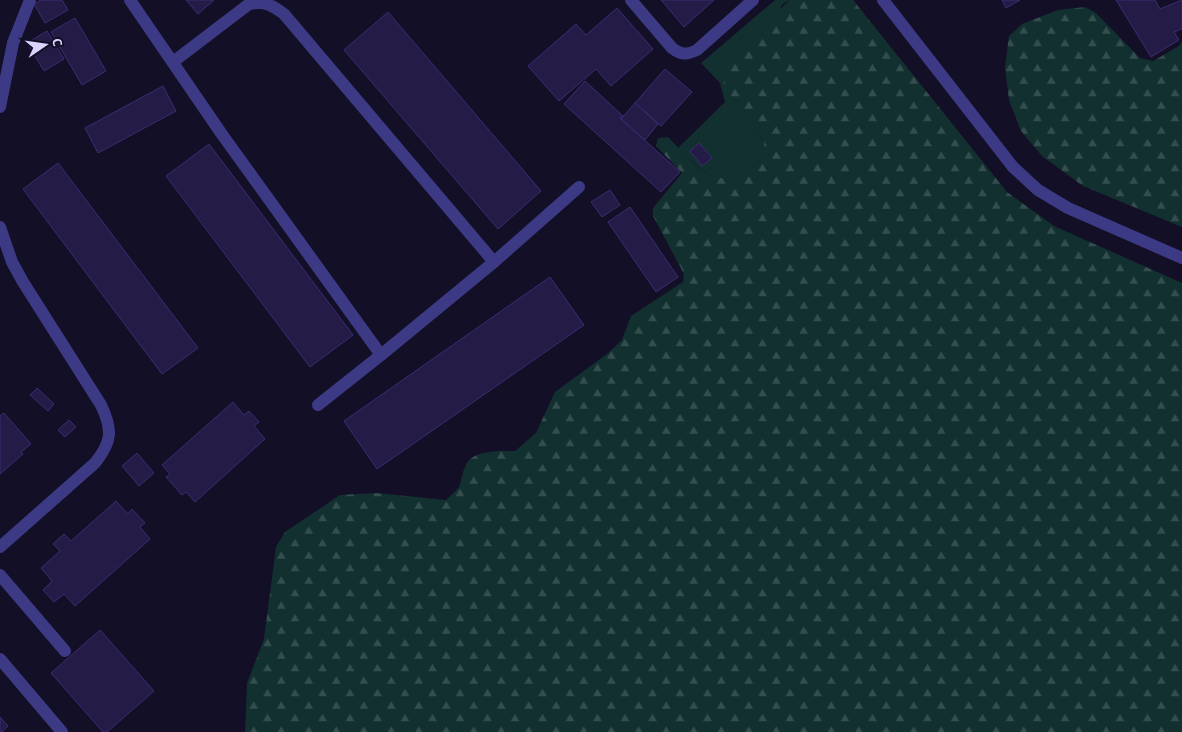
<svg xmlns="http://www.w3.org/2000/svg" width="1182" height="732" viewBox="0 0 1182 732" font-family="'Alegreya Sans',sans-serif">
<defs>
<pattern id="forest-firs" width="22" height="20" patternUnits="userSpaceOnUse" patternTransform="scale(1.25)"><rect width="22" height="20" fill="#12302f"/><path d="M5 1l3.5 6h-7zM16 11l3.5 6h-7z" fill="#344d4e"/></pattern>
</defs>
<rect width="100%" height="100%" fill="#130f26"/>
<path fill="#12302f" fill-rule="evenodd" d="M775 0H789L782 5 743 121 764 140 765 156C726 192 711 182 678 148L725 102 720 83 701 63ZM699 143 711 157 702 166 690 151Z"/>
<g fill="url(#forest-firs)">
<path d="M789 0H853L1007 192 1054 226 1182 283V732H245L247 683 264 639 276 547 285 532 340 495 376 493 446 500C466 482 457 488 465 467 471 449 500 451 515 451L536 433 555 392 607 354 622 340 631 316 683 282 684 274 653 216V208L682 173 656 146 658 138 668 137C702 173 719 198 764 157V140L730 110 723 87 726 68Z"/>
<polygon points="1085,7 1096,13 1140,58 1153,61 1179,46 1182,41 1182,227 1083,186 1042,156 1021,131 1009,100 1005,67 1009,36 1022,24 1058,10"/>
</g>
<g fill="#241b47" stroke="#3b2d73">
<polygon points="41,0 62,0 68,10 45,23 34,4"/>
<polygon points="186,0 214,0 198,14"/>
<polygon points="661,0 714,0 684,27"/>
<polygon points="1002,0 1020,0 1006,8"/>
<polygon points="1116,0 1155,0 1160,9 1182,0 1182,29 1174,32 1179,40 1151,57"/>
<polygon points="617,8 653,49 611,86 596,69 559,101 528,66 576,24 586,35"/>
<polygon points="388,12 541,191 498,229 344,50"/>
<polygon points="75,18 106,71 82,85 51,32"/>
<polygon points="47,31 64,59 44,71 27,43"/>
<polygon points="665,69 692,92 661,126 635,103"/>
<polygon points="585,81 623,116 620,118 680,172 661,192 564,104"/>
<polygon points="163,86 176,111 98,153 85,128"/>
<polygon points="635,103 658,124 645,140 621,119"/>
<polygon points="699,143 712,158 702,166 690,151"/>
<polygon points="209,144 353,335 310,367 166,176"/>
<polygon points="58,163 198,348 162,374 23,189"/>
<polygon points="610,190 620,205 602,217 591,202"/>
<polygon points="630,207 678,277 656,292 608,222"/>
<polygon points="550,277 584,325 377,469 344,421"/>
<polygon points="37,388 54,404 48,411 30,395"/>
<polygon points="233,402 244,415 249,411 259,422 254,426 265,439 195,502 186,492 182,495 166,477 170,474 162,465"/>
<polygon points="4,413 31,444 21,452 23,454 0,474 0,416"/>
<polygon points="69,420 76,427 65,437 58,430"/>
<polygon points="137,453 154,473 139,486 122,466"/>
<polygon points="116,501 128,514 132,509 145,523 140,527 150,539 75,606 64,594 54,602 43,590 52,581 41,568 60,551 53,544 64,534 71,541"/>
<polygon points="100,630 154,691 107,732 103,732 51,673"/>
<polygon points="0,717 8,726 2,732 0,732"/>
</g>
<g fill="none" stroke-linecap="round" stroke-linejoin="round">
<g stroke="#3d3a85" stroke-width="12">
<path d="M130 0 221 133 381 355 494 262 284 14C272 5 265 1 249 4L173 62"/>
<path d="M631 0 672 48C681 55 687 55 697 50L753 0"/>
<polyline points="883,0 1013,167 1038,190 1068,208 1182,258"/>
<polyline points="0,107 13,43 30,0"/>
<path d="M0 227 12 262 23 282 101 405C113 430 112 442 95 463L0 547"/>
<polyline points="494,262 579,187"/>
<polyline points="318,405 381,355"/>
<polyline points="0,575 65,651"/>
<polyline points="0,659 62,732"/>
</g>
</g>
<g transform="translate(45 45) rotate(77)" stroke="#130f26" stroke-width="4" paint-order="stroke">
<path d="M0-4L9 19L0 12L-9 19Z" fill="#d9d4ff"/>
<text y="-8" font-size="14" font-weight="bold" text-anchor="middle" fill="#d9d4ff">С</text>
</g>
</svg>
